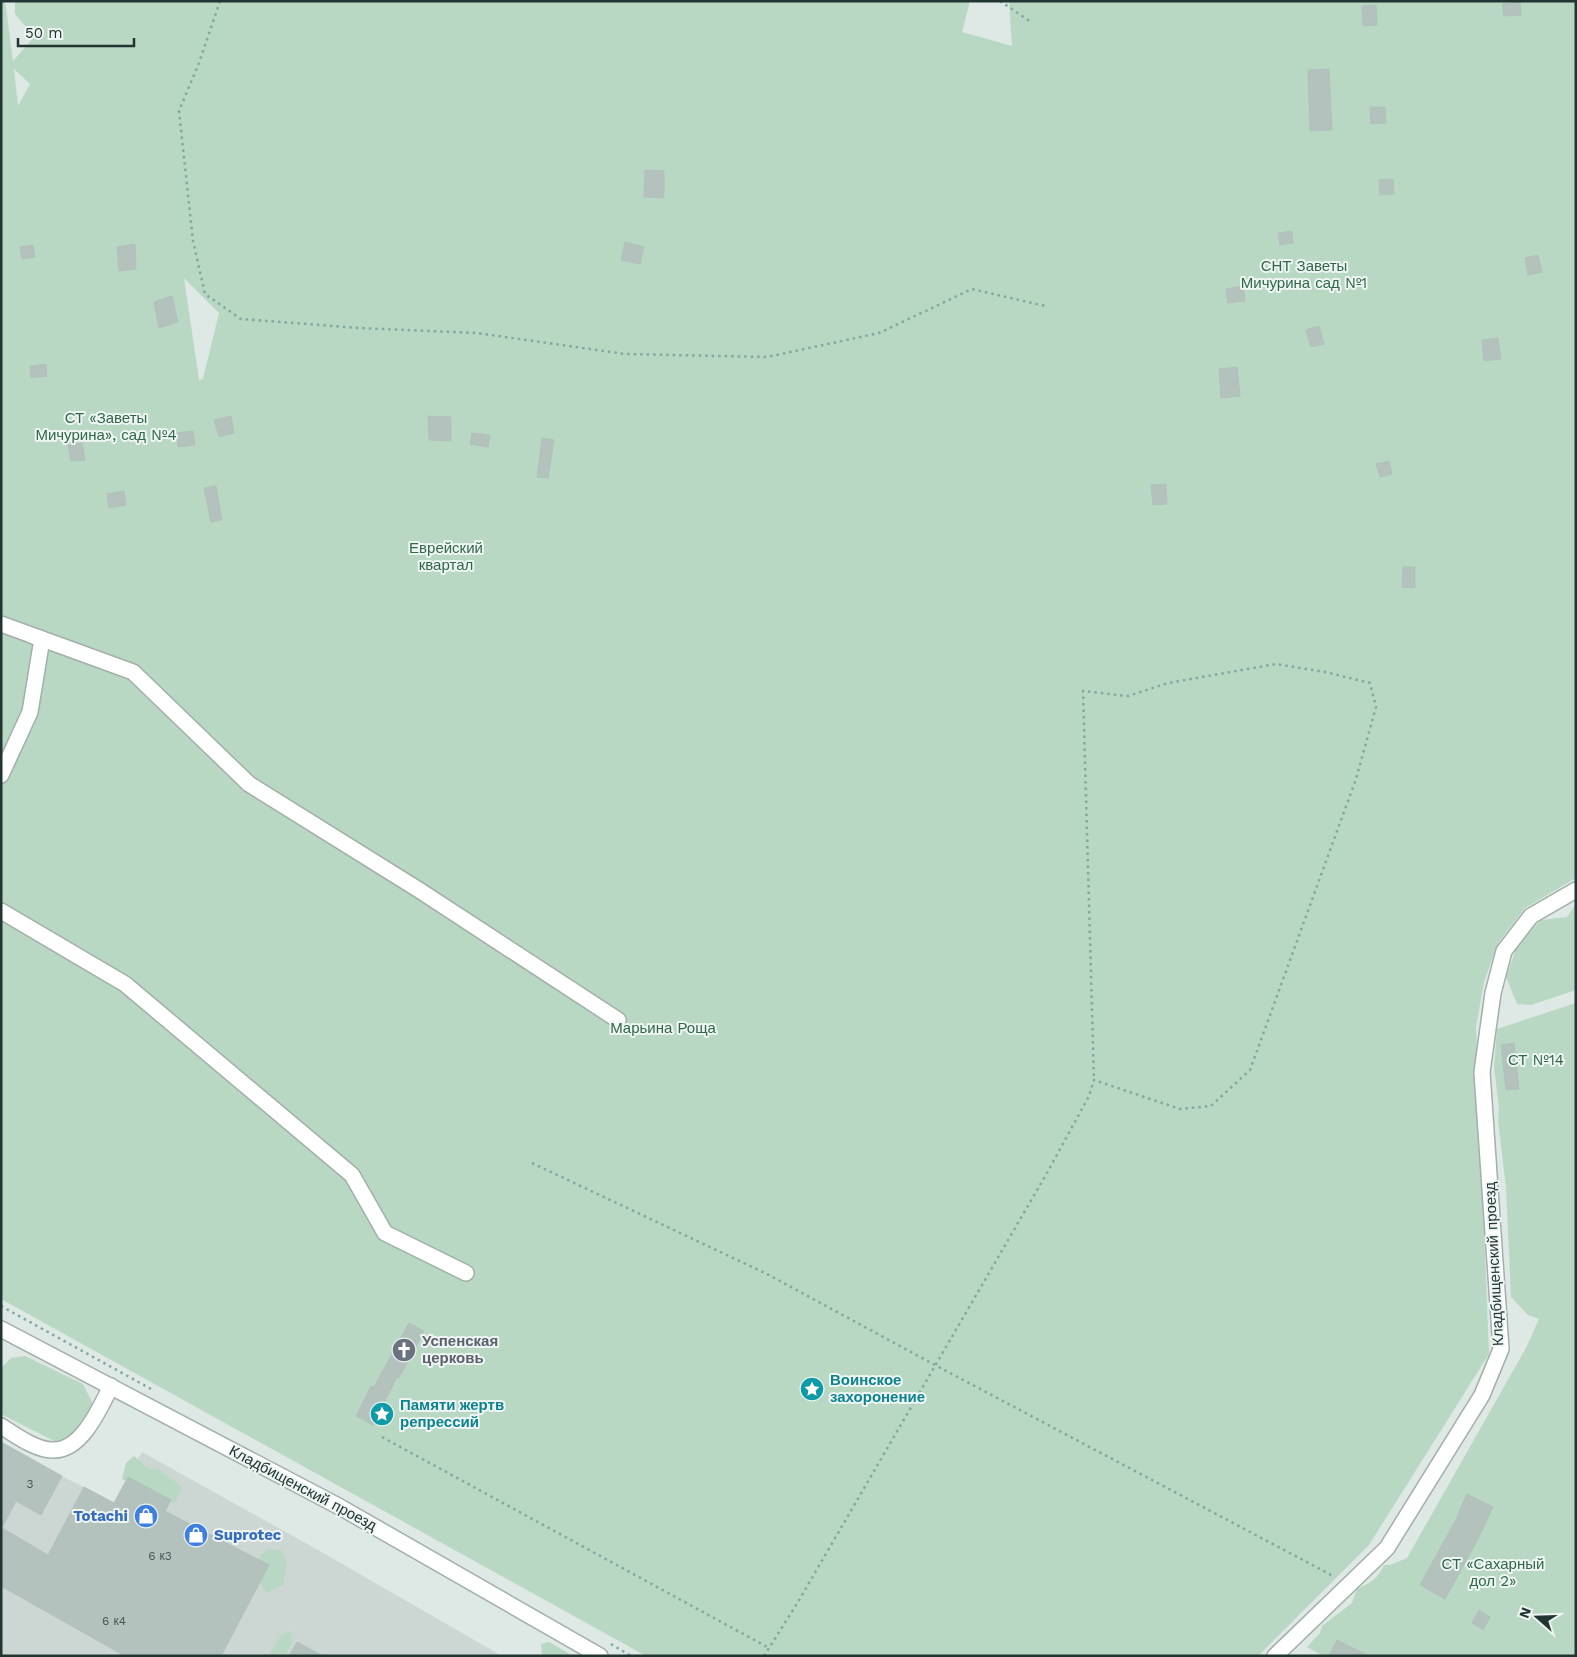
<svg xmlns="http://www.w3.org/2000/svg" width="1577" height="1657" viewBox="0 0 1577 1657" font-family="'Work Sans',sans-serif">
<rect width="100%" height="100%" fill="#dee8e4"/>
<polygon fill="#ccd7d3" points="142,1452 318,1550 502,1656 1,1656 1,1492 41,1514 62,1476 114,1503"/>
<g fill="#b8d8c3" fill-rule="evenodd">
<path d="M1 1H5L13 61 34 37 15 14V1H970L962 32 1012 46 1009 1H1576V878L1525 908 1498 943 1484 982 1476 1027 1489 1354 1369 1545 1258 1656H646L1 1299ZM14 69 30 84 18 106ZM184 278 219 313 203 379 199 380Z"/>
<polygon points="1576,904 1576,990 1531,1005 1517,1004 1506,977 1517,946 1541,920 1567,917"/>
<path d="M1576 1003V1656H1323L1307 1647 1320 1633 1322 1626 1352 1603 1357 1589C1370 1583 1378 1579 1384 1565H1390L1407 1558 1526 1348 1539 1319 1528 1315 1511 1297 1506 1187 1498 1121 1499 1108 1494 1067 1497 1029Z"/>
<path d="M25 1356 83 1384 93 1404C87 1420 74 1437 58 1443L1 1414V1368L11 1358Z"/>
<polygon points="134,1456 148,1468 160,1470 182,1487 174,1504 122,1479 126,1463"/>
<polygon points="268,1549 281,1550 287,1564 283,1585 267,1593 255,1575 260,1556"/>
<polygon points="291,1631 292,1643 285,1656 268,1656 282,1634"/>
<polygon points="549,1642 573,1656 542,1656 541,1644"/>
</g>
<g fill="#b4c2bd" stroke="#b1c1bc">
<polygon points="1520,2 1521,15 1504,16 1502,4"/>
<polygon points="1376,5 1377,25 1363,26 1362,6"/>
<polygon points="1329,69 1332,130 1310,131 1308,70"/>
<polygon points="1370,107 1385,107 1386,123 1371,124"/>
<polygon points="645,170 664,171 664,198 644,197"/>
<polygon points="1393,179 1394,194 1380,195 1379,180"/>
<polygon points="1292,231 1293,243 1280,245 1278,233"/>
<polygon points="625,242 644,247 640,264 621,260"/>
<polygon points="135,244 136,269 119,271 117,247"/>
<polygon points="33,245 35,257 22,259 20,247"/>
<polygon points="1538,255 1542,272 1528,275 1525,258"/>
<polygon points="1243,286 1245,301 1228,303 1226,289"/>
<polygon points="172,296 178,322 159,328 154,302"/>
<polygon points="1319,326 1324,344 1311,347 1306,330"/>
<polygon points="1498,338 1501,359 1484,361 1482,340"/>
<polygon points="46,364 47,376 31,378 30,366"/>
<polygon points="1237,367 1240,396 1221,398 1219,369"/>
<polygon points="231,416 234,433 219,437 214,420"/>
<polygon points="428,416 451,417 451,441 429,440"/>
<polygon points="193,431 195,445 178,447 177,433"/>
<polygon points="472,433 490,435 488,447 470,444"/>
<polygon points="542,438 554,440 548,478 537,477"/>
<polygon points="82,443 85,460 71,461 68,445"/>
<polygon points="1389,461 1392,474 1380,477 1376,464"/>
<polygon points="1166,484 1167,504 1153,505 1151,485"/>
<polygon points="216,486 222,520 211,522 204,488"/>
<polygon points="124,491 126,505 109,508 107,494"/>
<polygon points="1403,567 1415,567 1415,588 1402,587"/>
<polygon points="1514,1043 1519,1089 1506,1090 1501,1045"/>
<polygon points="409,1323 424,1331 399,1378 397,1377 373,1425 356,1416 371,1386 374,1387"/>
<polygon points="1,1442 62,1476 41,1515 16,1501 2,1528 48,1555 84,1487 114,1503 128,1477 171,1500 165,1511 269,1565 221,1656 125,1656 1,1586"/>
<polygon points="1467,1494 1493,1507 1477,1541 1445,1599 1420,1585 1459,1514 1458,1514"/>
<polygon points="1479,1610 1490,1617 1483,1630 1472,1623"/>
<polygon points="1337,1640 1369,1656 1329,1656"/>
<polygon points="297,1642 323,1656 289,1656"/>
</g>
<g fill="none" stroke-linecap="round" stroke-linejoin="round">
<g stroke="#a2afab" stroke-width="18">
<g id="minor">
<polyline points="1,624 133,672 249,784 419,890 618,1020"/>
<polyline points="1,775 30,712 42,639 33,636"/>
<polyline points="1,911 125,984 352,1175 385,1233 466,1273"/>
<polyline points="1,1329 340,1507 600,1656"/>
<path d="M1 1426C15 1435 37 1451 54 1450 82 1450 100 1408 111 1386"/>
<polyline points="1275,1656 1387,1548 1482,1395 1501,1349 1482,1072 1493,993 1504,951 1531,916 1576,890"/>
</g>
</g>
<g stroke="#81a9a0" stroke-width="2.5" stroke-dasharray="2.5 4" stroke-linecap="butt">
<polyline points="220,1 199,63 179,111 193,241 205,294 241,319 358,328 477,333 625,354 767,357 879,333 972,289 1045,306"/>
<polyline points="1000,1 1031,22"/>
<polyline points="532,1163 767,1274 935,1365 1335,1577"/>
<polyline points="1,1306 151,1389"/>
<polyline points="382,1437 769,1648"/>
<polyline points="611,1644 631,1656"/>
<polyline points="764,1656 798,1602 1047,1173 1089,1096 1094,1080 1180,1109 1211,1106 1250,1070 1356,779 1376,707 1370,683 1325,672 1276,664 1168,683 1128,696 1083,691 1094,1080"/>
</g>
<use href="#minor" stroke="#fff" stroke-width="15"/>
</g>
<defs>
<g id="church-disc" transform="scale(1.25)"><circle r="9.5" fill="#6b7280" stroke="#eef5f2"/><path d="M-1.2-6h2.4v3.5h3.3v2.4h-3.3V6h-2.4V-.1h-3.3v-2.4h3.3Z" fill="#fff"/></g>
<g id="sight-disc" transform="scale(1.25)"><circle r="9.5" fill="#0f9aa8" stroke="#eef5f2"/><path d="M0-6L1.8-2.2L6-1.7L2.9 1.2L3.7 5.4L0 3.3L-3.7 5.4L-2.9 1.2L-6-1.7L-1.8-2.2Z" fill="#fff"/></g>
<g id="shop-disc" transform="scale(1.25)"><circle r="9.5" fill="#3f7fe0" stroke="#eef5f2"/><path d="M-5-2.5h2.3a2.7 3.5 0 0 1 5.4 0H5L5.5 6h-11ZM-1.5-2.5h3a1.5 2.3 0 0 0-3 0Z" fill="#fff"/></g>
</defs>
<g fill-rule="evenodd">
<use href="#church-disc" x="404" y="1350"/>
<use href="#sight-disc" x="812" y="1389"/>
<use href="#sight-disc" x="382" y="1414"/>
<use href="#shop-disc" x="146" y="1516"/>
<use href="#shop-disc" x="196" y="1535"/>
</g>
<g text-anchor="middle" stroke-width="4" stroke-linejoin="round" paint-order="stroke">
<g font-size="12" fill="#465955">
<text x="30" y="1488">3</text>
<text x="160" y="1560">6 к3</text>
<text x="114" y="1625">6 к4</text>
</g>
<g font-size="15" fill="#2f684b" stroke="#eef5f2">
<text x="1304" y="271">СНТ Заветы<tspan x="1304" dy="17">Мичурина сад №1</tspan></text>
<text x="106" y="423">СТ «Заветы<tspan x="106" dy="17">Мичурина», сад №4</tspan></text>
<text x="446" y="553">Еврейский<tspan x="446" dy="17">квартал</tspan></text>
<text x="663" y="1033">Марьина Роща</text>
<text x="1536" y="1065">СТ №14</text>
<text x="1493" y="1569">СТ «Сахарный<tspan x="1493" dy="17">дол 2»</tspan></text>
</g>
<g font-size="15" fill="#213632" stroke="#eef5f2">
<text transform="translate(1494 1264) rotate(-93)" y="5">Кладбищенский проезд</text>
<text transform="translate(303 1488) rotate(28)" y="5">Кладбищенский проезд</text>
</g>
<g font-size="15" font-weight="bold" fill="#5b616d" stroke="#eef5f2" text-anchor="start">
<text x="422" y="1346">Успенская<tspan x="422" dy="17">церковь</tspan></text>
</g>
<g font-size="15" font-weight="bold" fill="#0d838f" stroke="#eef5f2" text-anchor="start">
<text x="830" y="1385">Воинское<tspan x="830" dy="17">захоронение</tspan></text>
<text x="400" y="1410">Памяти жертв<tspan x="400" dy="17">репрессий</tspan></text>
</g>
<g font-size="15" font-weight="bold" fill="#366cbe" stroke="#eef5f2" text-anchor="end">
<text x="128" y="1521">Totachi</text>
<text x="214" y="1540" text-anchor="start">Suprotec</text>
</g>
</g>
<rect width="1577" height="1657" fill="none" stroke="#213632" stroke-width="5"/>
<g transform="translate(1537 1617) rotate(290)" stroke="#eef5f2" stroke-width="4" paint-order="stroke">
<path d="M0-4L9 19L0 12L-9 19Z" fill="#213632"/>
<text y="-8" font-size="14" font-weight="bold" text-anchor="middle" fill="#213632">N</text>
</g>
<path d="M18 38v8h116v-8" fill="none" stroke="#213632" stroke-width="2.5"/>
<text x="25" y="38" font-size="15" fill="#213632" stroke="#eef5f2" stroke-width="4" paint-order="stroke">50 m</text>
</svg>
